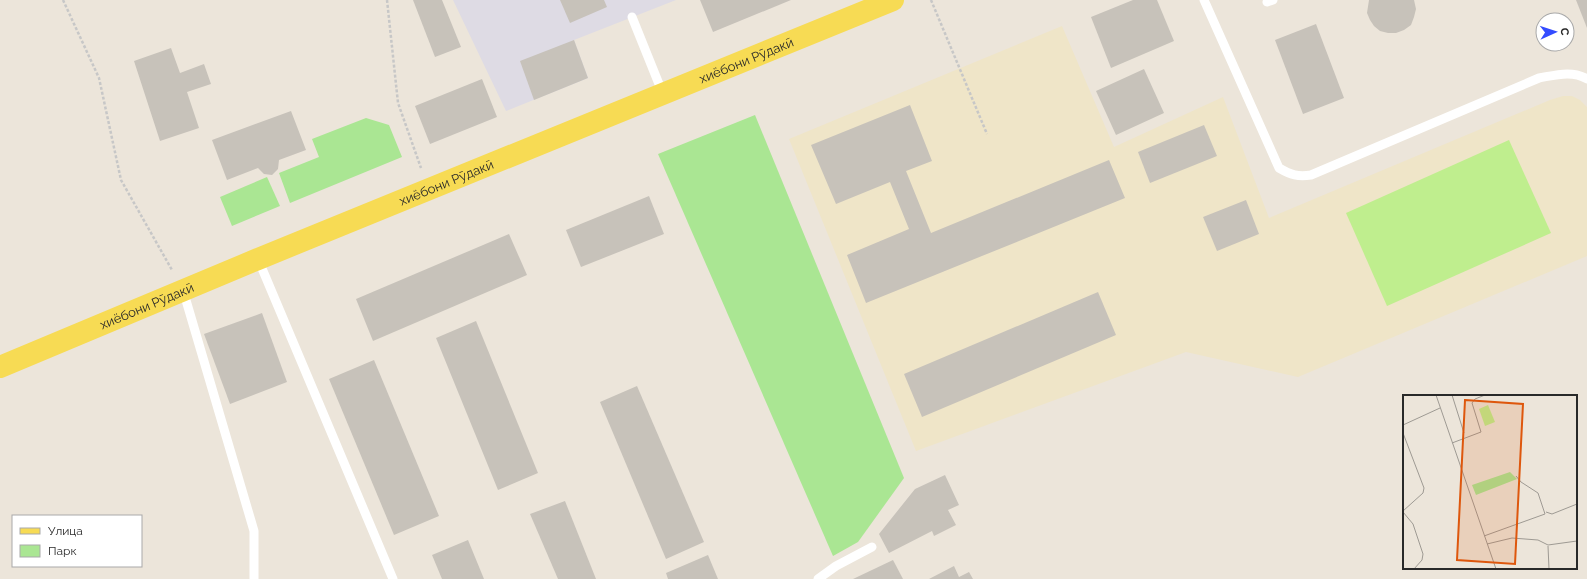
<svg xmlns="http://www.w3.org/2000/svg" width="1587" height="579" viewBox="0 0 1587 579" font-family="Raleway,sans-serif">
<rect width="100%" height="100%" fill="#ece5da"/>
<polygon fill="#dedbe4" points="453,0 676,0 574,40 588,78 506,111"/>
<polygon fill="#efe5c8" points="1062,26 1114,147 1223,97 1269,218 1550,100 1563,96 1572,96 1580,100 1587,107 1587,256 1298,377 1186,352 916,451 789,139"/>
<g fill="#aae693">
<polygon points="755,115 904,478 858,542 833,556 658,154"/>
<polygon points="366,118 389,125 402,157 290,203 279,173 319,157 312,139"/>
<polygon points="267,177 280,206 232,226 220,197"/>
</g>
<polygon fill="#bfee8e" points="1509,140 1551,233 1387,306 1346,213"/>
<g fill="#c7c2ba">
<polygon points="413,0 442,0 461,47 435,57"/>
<polygon points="560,0 604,0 607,7 570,23"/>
<polygon points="700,0 791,0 713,32"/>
<polygon points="1133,0 1157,0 1174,41 1111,68 1091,17"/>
<polygon points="1369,0 1414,0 1416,9 1414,17 1411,25 1404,30 1396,33 1388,33 1380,31 1374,26 1370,20 1367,13"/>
<polygon points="1576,0 1587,0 1587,28"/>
<polygon points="1316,24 1344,98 1303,114 1275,40"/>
<polygon points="574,40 588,78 534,100 520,61"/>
<polygon points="171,48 180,73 204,64 211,84 187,92 199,128 160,141 134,61"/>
<polygon points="1144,69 1164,113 1116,135 1096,91"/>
<polygon points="482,79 497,117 430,144 415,106"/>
<polygon points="910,105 932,161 906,171 931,233 1109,160 1125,198 866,303 847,255 909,229 890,182 836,204 811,145"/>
<polygon points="291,111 306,150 279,160 278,169 272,175 264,174 258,168 227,180 212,140"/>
<polygon points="1204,125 1217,156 1150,183 1138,152"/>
<polygon points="649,196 664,234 581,267 566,230"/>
<polygon points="1246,200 1259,234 1217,251 1203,217"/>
<polygon points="509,234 527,275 373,341 356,299"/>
<polygon points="1098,292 1116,335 922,417 904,374"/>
<polygon points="262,313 287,382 230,404 204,334"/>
<polygon points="476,321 538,473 498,490 436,338"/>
<polygon points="374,360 439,516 394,535 329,379"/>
<polygon points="637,386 704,542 666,559 600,402"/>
<polygon points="945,475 959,505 948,510 956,525 934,536 932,531 889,553 879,534 915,489"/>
<polygon points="565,501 596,579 558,579 530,514"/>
<polygon points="468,540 484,579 442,579 432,555"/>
<polygon points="708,555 718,579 668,579 666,573"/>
<polygon points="893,560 903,579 853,579"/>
<polygon points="954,566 959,577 969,572 973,579 929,579"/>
</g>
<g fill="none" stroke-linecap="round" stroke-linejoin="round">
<g stroke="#c7c7c7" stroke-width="2.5" stroke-dasharray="3 2" stroke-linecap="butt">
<polyline points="63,0 99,78 121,180 172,270"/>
<polyline points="387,0 398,103 421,168"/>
<polyline points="931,0 987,134"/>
</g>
<g stroke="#fff" stroke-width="9">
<path d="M1204 0 1279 168C1291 175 1298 177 1311 175L1539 78C1556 75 1572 70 1587 79"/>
<polyline points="1267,2 1273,0"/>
<polyline points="632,17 663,94"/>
<polyline points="258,259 393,579"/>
<polyline points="183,290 254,531 254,579"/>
<polyline points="818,579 836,566 872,547"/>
</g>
<path stroke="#f7db54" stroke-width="22" id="s1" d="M0 367 258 259 893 0"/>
</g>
<g text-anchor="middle" stroke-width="3" stroke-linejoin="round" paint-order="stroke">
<g font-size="13" fill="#292929" stroke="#fff">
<text dy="5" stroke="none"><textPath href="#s1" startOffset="807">хиёбони Рӯдакӣ</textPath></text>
<text dy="5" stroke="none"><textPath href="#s1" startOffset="483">хиёбони Рӯдакӣ</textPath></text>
<text dy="5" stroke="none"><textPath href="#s1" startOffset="159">хиёбони Рӯдакӣ</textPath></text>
</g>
</g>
<g transform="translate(1403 395)">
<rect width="174" height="174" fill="#ece5da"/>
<path d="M107 77 114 84 73 100 69 90Z" fill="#aae693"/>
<path d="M85 10 92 27 82 31 76 14Z" fill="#bfee8e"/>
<path fill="none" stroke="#9e9a93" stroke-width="1" d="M33 0 93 174M49 0 61 38M0 30 37 13M0 38 21 93 20 98 0 116M49 48 78 37 69 8 72 4 82 0M0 117 10 129 20 159 19 165 11 174M143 117 149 119 174 109M81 141 142 119 135 98 118 87 113 81M84 149 109 143 135 145 145 150 174 146M145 151 146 174"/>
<path fill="#de570d" fill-opacity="0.15" stroke="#de570d" stroke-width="2" d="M62 5 120 9 112 169 54 165Z"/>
<rect width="174" height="174" fill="none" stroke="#292929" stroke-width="2"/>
</g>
<rect x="12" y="515" width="130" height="52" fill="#ffffff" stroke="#a9a9a9"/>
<rect x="20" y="528" width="20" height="6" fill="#f7db54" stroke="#a9a9a9"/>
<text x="48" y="535" font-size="12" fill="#292929">Улица</text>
<rect x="20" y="545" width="20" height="12" fill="#aae693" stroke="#a9a9a9"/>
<text x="48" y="555" font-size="12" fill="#292929">Парк</text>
<g transform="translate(1555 32) rotate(87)"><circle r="19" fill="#ffffff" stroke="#a9a9a9"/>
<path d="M0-3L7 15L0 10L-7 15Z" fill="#344cff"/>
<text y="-6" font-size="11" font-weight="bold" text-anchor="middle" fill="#292929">С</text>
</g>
</svg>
